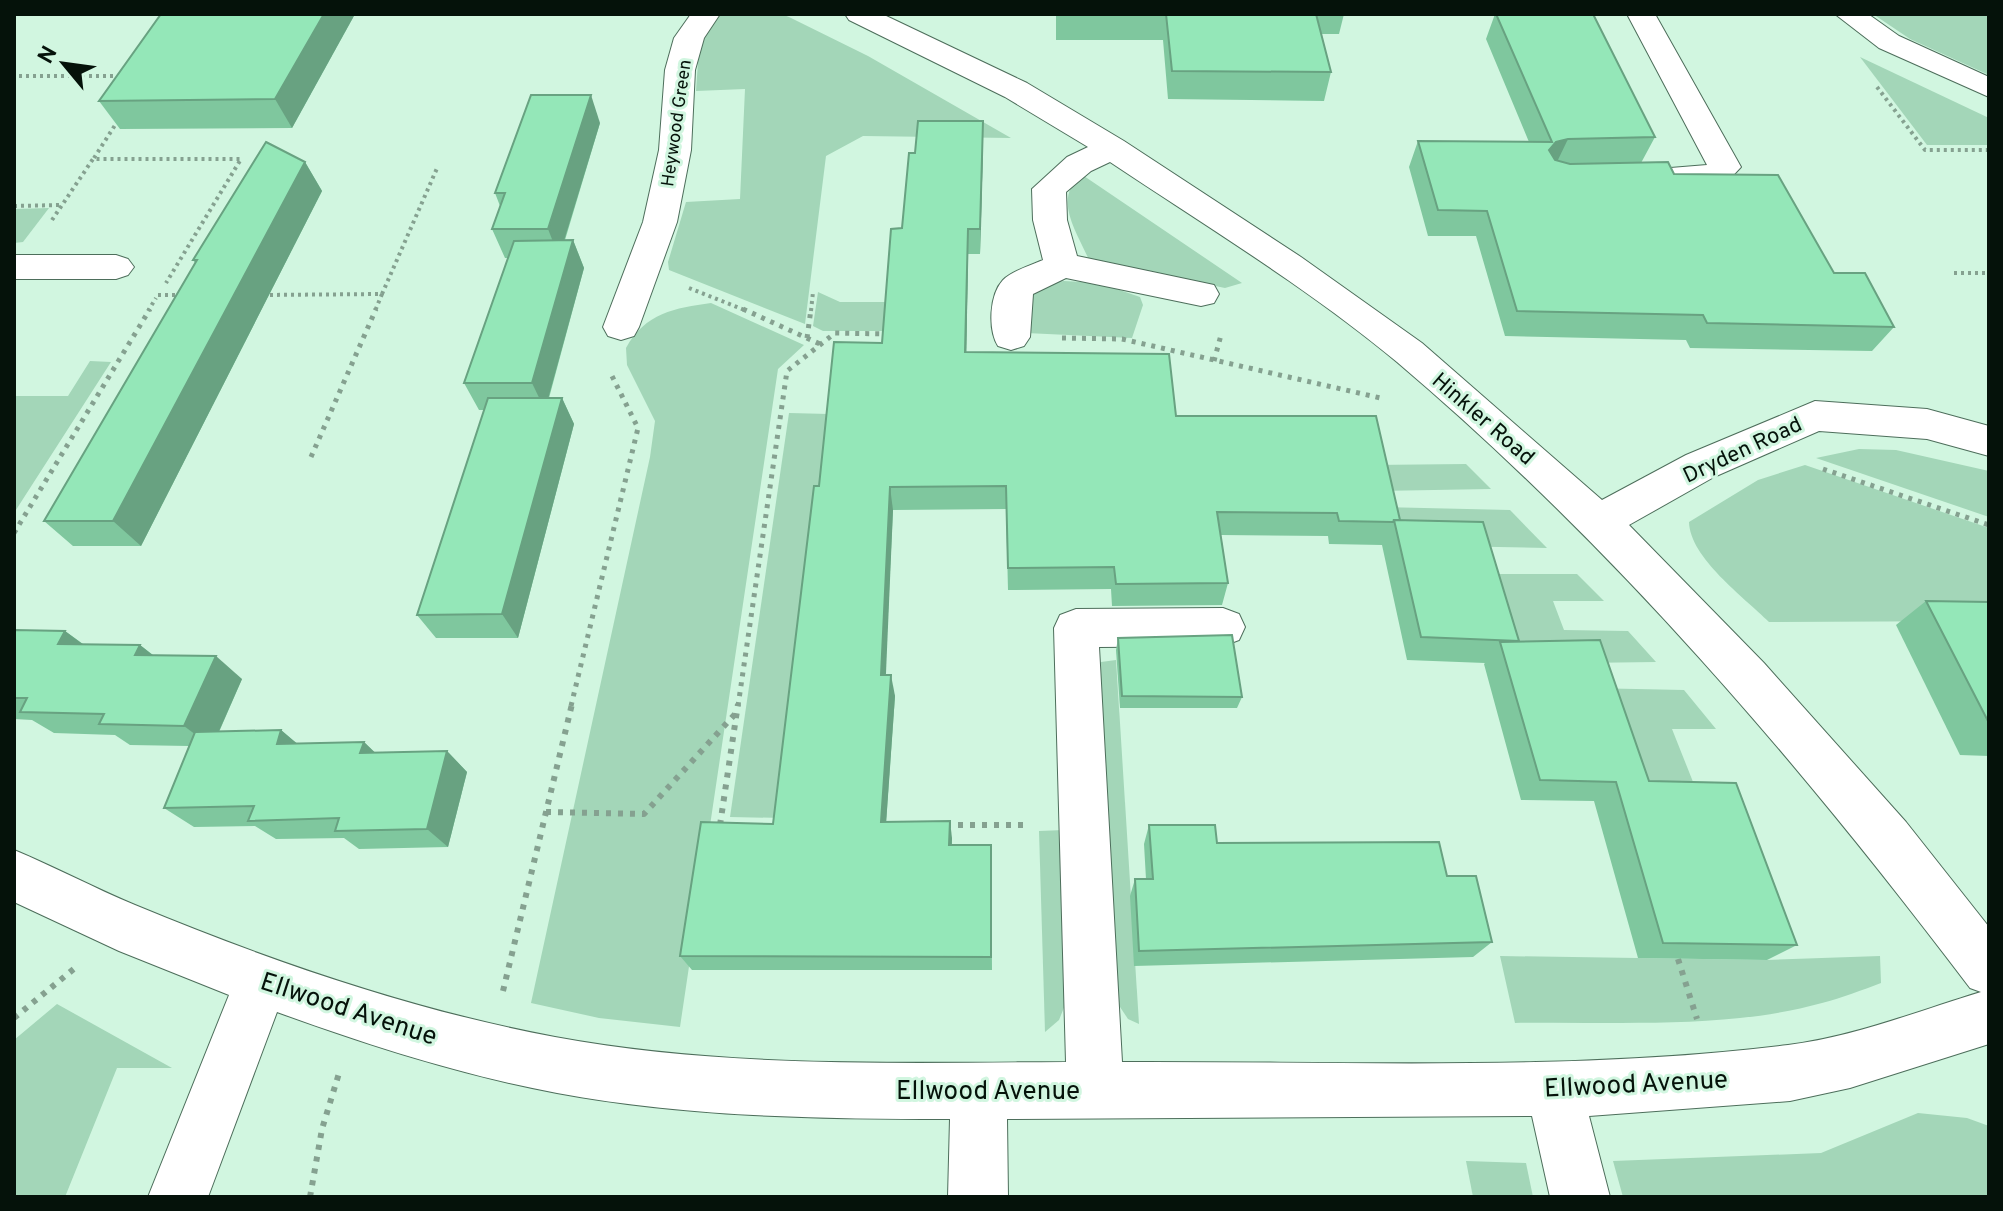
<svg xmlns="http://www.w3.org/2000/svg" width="2003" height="1211" viewBox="0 0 2003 1211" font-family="Overpass,sans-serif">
<rect width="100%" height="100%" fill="#d1f6e0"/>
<g fill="#a3d6b8">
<polygon points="719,14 781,14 789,17 868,56 1011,138 863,136 826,156 805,324 669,270 668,262 686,202 740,199 745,89 696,91 699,47"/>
<polygon points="1873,14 1989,14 1989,75 1910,39"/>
<polygon points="1860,57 1989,118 1989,145 1927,145"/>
<path d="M1081 174 1242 283 1225 288 1089 260C1076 230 1053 200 1081 174Z"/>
<polygon points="49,208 23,242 14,243 14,209"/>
<polygon points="1064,281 1099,283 1140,297 1143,305 1132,338 1026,333 1030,291 1043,283"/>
<polygon points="818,292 840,302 958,302 957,331 823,331 813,326"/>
<path d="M711 303 804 345 778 369 680 1027 599 1018 531 1003 650 457 655 421 627 365 626 348C645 313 675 308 711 303Z"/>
<polygon points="90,361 111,362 14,513 14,396 68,396"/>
<polygon points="789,413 829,414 783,818 730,817"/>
<polygon points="1859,449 1896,450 1989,471 1989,517 1816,458"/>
<polygon points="1466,464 1491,489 1377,491 1371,465"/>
<path d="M1805 465 1989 528V621L1769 622C1744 597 1690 558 1689 522L1758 480Z"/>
<polygon points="1381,507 1510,510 1547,548 1388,545"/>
<polygon points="1476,574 1577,574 1604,601 1553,601 1564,630 1628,631 1656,662 1501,664"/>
<polygon points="1116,660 1139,1024 1128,1019 1114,998 1097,667 1101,662"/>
<polygon points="1588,688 1684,690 1716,729 1672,729 1701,802 1641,801"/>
<polygon points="1064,830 1067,1000 1059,1020 1045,1032 1039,831"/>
<path d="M1500 956 1767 960 1880 956 1881 983C1862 990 1842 998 1822 1003 1724 1030 1616 1021 1515 1023Z"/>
<polygon points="57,1004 172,1068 117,1068 65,1197 14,1197 14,1040"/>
<polygon points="1918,1113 1967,1118 1989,1126 1989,1197 1623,1197 1613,1161 1821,1153"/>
<polygon points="1466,1161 1526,1163 1533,1197 1473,1197"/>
</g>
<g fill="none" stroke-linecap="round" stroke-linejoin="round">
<g stroke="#4d6e5b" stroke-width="2">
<g id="minor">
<polygon points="691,14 720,14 704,38 695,70 691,150 677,222 639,327 634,336 621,340 608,336 603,327 643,222 659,150 665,70 674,38"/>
<path d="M845 14H882L1027 83 1124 141 1301 257 1422 343 1602 500 1686 455 1815 401 1927 409 1989 426V456L1927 439 1819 431 1714 477 1629 525 1764 663 1906 822 1989 927V1044L1850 1088 1790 1101 1589 1116 1610 1197H1550L1532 1116 1007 1119 1008 1197H948L950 1119C819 1119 686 1117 557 1093 461 1075 368 1045 277 1012L208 1197H148L229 995 119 951 14 902V850C55 867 94 888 135 905 270 961 411 1010 555 1037 723 1068 896 1063 1066 1062L1054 628 1060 615 1076 609 1223 608 1239 614 1245 627 1239 640 1223 646 1099 647 1122 1062C1340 1061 1572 1072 1788 1045 1853 1037 1918 1011 1981 992L1970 988C1799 762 1614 546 1397 362 1308 288 1206 226 1110 162L1091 171 1066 192 1067 220 1077 256 1214 285 1219 294 1214 303 1201 306 1066 278 1033 294 1030 337 1024 346 1011 350 998 346C988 330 989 295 1003 280 1012 271 1031 265 1043 260L1033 220 1032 189 1067 157 1088 147 1005 97 849 20Z"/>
<polygon points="1627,14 1655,14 1741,167 1726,183 1658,187 1646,184 1641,177 1646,170 1707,165"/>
<polygon points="1835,14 1868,14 1899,36 1989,77 1989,97 1879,48"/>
<polygon points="14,255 116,255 128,259 134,267 128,275 116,279 14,279"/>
</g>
</g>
<g stroke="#85a190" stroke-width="4" stroke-dasharray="3 4" stroke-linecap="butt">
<polyline points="19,76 123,76"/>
<polyline points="1877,87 1925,150 1989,150"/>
<polyline points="94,158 119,119"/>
<polyline points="14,206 61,205"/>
<polyline points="52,220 93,159 241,159 166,283"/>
<polyline points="1954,273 1989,273"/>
<polyline points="689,288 747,311"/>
<polyline points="382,294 438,166"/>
<polyline points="158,295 181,295"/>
<polyline points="263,295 382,294 375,311"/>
<polyline points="148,311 156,298"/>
<polyline points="811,311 813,292"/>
</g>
<g stroke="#85a190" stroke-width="5" stroke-dasharray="4 6" stroke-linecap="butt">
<polyline points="743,309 820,344"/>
<polyline points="807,338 811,309"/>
<polyline points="1062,338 1122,339 1385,399"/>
<polyline points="1214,361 1221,335"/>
<polyline points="311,457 376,309"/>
<polyline points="1823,469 1989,525"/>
<polyline points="14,533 150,309"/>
<polyline points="571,706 638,428 610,372"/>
<polyline points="738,706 787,371 835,333 888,334"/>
</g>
<g stroke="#85a190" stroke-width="6" stroke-dasharray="5 7" stroke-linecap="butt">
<polyline points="546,812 644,814 736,713"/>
<polyline points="720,825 738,704"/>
<polyline points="946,825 1024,825"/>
<polyline points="1678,959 1697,1019"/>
<polyline points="503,991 572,704"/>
<polyline points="14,1018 75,968"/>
<polyline points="310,1197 322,1129 340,1070"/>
</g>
<use href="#minor" fill="#fff" fill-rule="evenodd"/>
</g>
<g fill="#7fc79e">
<polygon points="355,14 292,128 120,129 99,101"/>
<polygon points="1056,14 1344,14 1339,34 1321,34 1331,72 1324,101 1168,99 1163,40 1056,40"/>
<polygon points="1495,14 1655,137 1641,163 1674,174 1834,273 1894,327 1872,351 1690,348 1686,340 1505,336 1476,236 1428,236 1409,167 1418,141 1529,142 1486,39"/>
<polygon points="600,123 565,240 573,240 584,268 549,398 562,398 574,424 518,638 436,638 417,615 484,410 479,410 464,383 508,258 505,258 492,229 500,206 495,193"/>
<polygon points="983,147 980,254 968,254 966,352 1176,416 1400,520 1519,641 1797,945 1767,960 1638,958 1594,801 1521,800 1484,664 1485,663 1407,660 1382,545 1329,544 1328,536 1221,535 1228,583 1222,605 1112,606 1111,589 1008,590 1006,509 893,510 885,675 895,696 886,822 952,838 952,845 991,845 992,970 692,970 680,956 773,824 819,486 882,343 902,228"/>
<polygon points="305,162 322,191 141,546 73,546 44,521 195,263 193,260"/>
<polygon points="1926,601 1989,602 1989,756 1960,755 1896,625"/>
<polygon points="14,630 65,631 83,644 140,645 153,655 242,679 219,732 281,730 297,744 364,742 375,753 447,751 467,772 448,847 359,849 344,838 276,839 255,826 194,827 164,808 189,746 130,745 115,735 54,733 32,720 14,719"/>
<polygon points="1118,638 1242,697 1237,708 1120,708 1116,650"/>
<polygon points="1149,825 1217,843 1447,876 1492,942 1473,957 1134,966 1130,896 1135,879 1146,879 1144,844"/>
</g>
<g fill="#68a281">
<polygon points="324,14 355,14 292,128 275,99"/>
<polygon points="591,95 600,123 559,257 548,229"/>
<polygon points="983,121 983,147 980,254 980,229"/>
<polygon points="1568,139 1556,164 1549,150 1556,142"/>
<polygon points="305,162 322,191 141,546 113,521"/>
<polygon points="968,229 968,254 966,377 965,352"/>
<polygon points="573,240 584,268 545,410 532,383"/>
<polygon points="562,398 574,424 518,638 502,614"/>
<polygon points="890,487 893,510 885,696 881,675"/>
<polygon points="65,631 96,654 58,644"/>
<polygon points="140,645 169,668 135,655"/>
<polygon points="216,656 242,679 212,747 184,726"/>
<polygon points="891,675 895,696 885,839 881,822"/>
<polygon points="281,730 306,751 277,744"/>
<polygon points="364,742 386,763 360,753"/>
<polygon points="447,751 467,772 448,847 427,829"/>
<polygon points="950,821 952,838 951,861 949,845"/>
</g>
<g fill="#94e7b8" stroke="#68a281" stroke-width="2">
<polygon points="161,14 324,14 275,99 99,101"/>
<polygon points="1166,14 1316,14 1331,72 1172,71"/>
<polygon points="1496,14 1593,14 1655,137 1568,139 1556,142 1549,150 1555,160 1570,164 1668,162 1674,174 1778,175 1834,273 1865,273 1894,327 1707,323 1703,315 1517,311 1487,211 1438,210 1418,141 1552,142"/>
<polygon points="531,95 591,95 548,229 492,229 505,193 495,193"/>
<polygon points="918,121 983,121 980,229 968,229 965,352 1169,354 1176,416 1376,416 1400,520 1394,520 1393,522 1339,521 1337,513 1217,512 1228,583 1116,584 1114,567 1008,568 1006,486 890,487 881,675 891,675 881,822 950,821 949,845 991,845 991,957 680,956 701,822 773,824 814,486 819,486 834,342 882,343 891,229 902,228 909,153 915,153"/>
<polygon points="266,142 305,162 113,521 44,521 197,260 193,260"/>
<polygon points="573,240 532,383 464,383 514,241"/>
<polygon points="488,398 562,398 502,614 417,615"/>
<polygon points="1394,520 1483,522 1519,641 1421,637"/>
<polygon points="1926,601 1989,602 1989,723"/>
<polygon points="14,630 65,631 58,644 140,645 135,655 216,656 184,726 99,724 104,714 20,712 27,698 14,698"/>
<polygon points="1232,635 1242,697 1122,696 1118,638"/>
<polygon points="1600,640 1649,781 1736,783 1797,945 1663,943 1616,782 1540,780 1500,642"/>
<polygon points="281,730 277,744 364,742 360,753 447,751 427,829 335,831 339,818 248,821 254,806 164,808 195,732"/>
<polygon points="1149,825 1215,825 1217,843 1439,842 1447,876 1476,876 1492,942 1139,951 1135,879 1153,879"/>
</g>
<g text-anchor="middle" stroke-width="6" stroke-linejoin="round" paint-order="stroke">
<g font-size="18" fill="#05120a" stroke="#d1f6e0">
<text transform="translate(676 123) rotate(-82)" y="6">Heywood Green</text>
</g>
<g font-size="22" fill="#05120a" stroke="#d1f6e0">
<text transform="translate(1484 418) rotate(41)" y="8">Hinkler Road</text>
<text transform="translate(1742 449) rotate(-25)" y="8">Dryden Road</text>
</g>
<g font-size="26" fill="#05120a" stroke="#d1f6e0">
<text transform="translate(349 1008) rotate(18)" y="9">Ellwood Avenue</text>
<text transform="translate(1636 1083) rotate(-3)" y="9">Ellwood Avenue</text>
<text x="988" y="1099">Ellwood Avenue</text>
</g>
</g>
<rect width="2003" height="1211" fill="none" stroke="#05120a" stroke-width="32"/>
<g transform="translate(64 64) rotate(299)" stroke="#d1f6e0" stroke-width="6" paint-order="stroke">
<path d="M0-6L14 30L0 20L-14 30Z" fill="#05120a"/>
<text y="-12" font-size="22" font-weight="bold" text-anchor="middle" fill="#05120a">N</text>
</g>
</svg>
